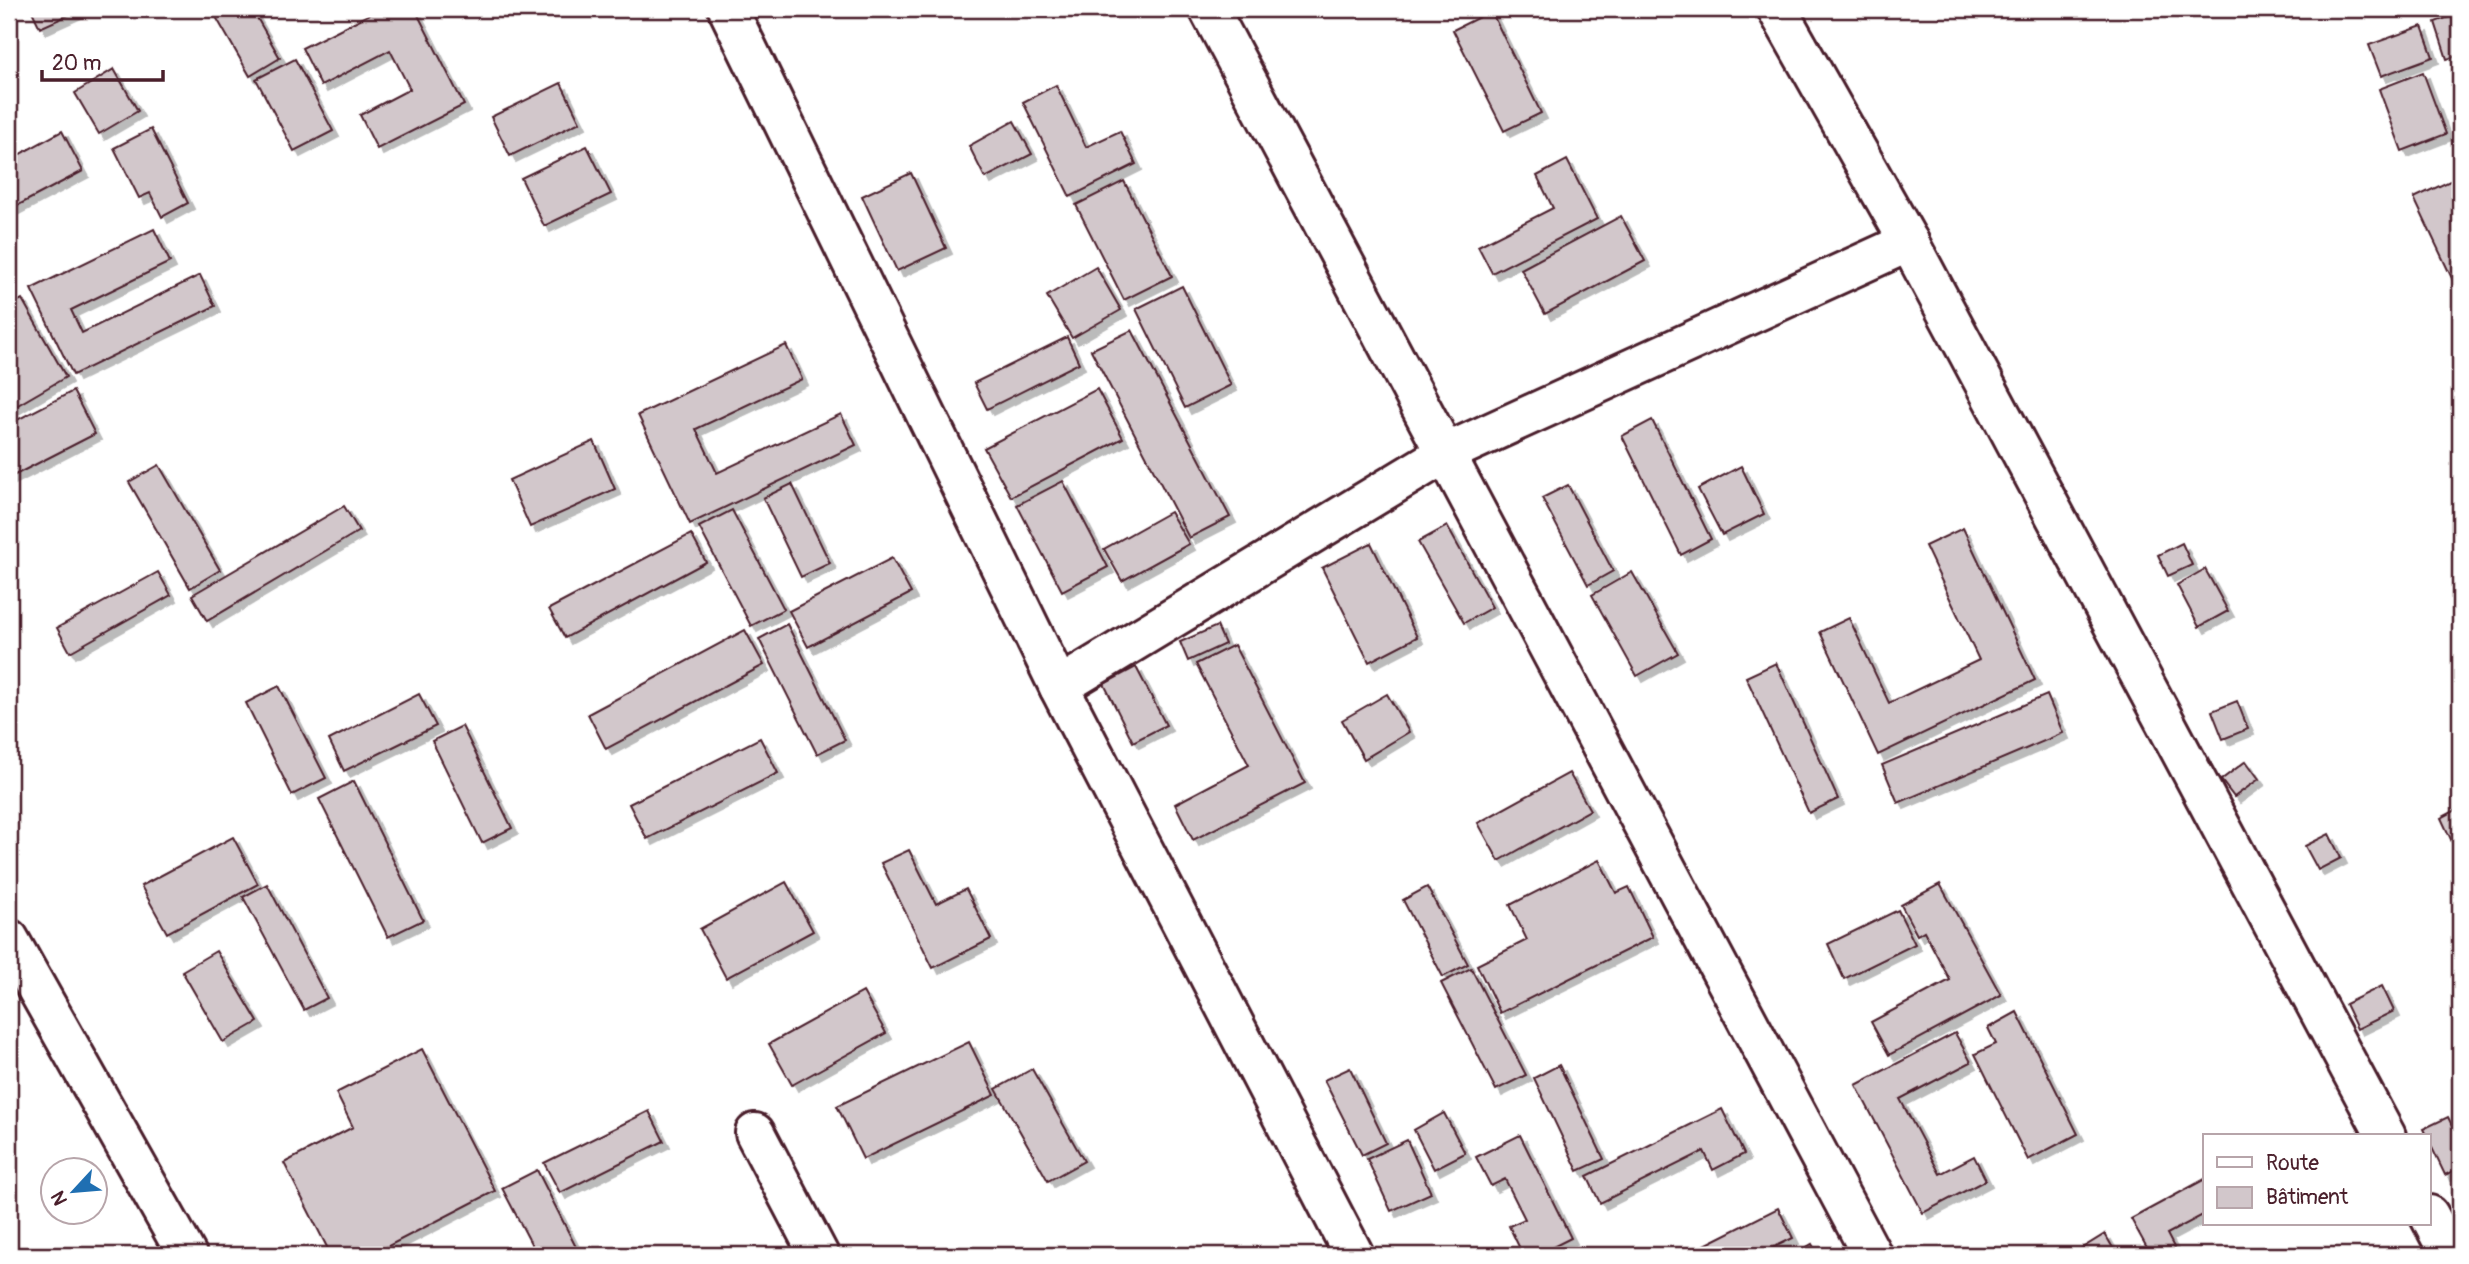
<svg xmlns="http://www.w3.org/2000/svg" width="2469" height="1264" viewBox="0 0 2469 1264" font-family="Pangolin,sans-serif">
<defs>
<filter id="shadow"><feDropShadow dx="6" dy="6" stdDeviation="0" flood-color="#0004"/></filter>
</defs>
<rect width="100%" height="100%" fill="#fff"/>
<filter id="ink" filterUnits="userSpaceOnUse"><feTurbulence type="fractalNoise" baseFrequency=".0143" numOctaves="2"/><feDisplacementMap in="SourceGraphic" scale="14" xChannelSelector="R" yChannelSelector="G"/><feConvolveMatrix kernelMatrix="1 2 1 2 8 2 1 2 1" color-interpolation-filters="sRGB"/></filter>
<g filter="url(#ink)">
<g fill="#d2c7cb" stroke="#4a1f2b" stroke-width="2" filter="url(#shadow)">
<polygon points="31,9 79,9 80,10 40,28"/>
<polygon points="214,9 252,9 280,58 250,76 212,10"/>
<polygon points="380,9 415,9 464,105 377,149 360,115 410,89 390,50 321,86 302,48"/>
<polygon points="1491,11 1541,113 1504,131 1453,30"/>
<polygon points="2460,13 2460,55 2447,59 2435,22"/>
<polygon points="2422,26 2433,57 2381,76 2369,45"/>
<polygon points="295,59 333,131 294,151 256,79"/>
<polygon points="114,69 138,111 99,134 75,93"/>
<polygon points="2423,72 2446,134 2402,151 2379,89"/>
<polygon points="561,83 580,122 510,156 491,117"/>
<polygon points="1056,85 1086,147 1120,131 1136,164 1070,197 1023,102"/>
<polygon points="1014,121 1032,154 985,178 969,146"/>
<polygon points="151,129 188,203 162,217 150,193 139,198 114,148"/>
<polygon points="62,131 83,171 9,210 9,160"/>
<polygon points="587,146 611,194 544,226 521,178"/>
<polygon points="1567,160 1597,219 1492,273 1478,246 1553,208 1537,176"/>
<polygon points="911,173 946,248 897,271 862,196"/>
<polygon points="2454,179 2460,193 2458,291 2414,198"/>
<polygon points="1124,181 1172,276 1124,300 1076,205"/>
<polygon points="1621,216 1645,261 1545,314 1521,269"/>
<polygon points="154,229 170,262 71,310 82,333 200,275 215,306 73,375 31,289"/>
<polygon points="1096,267 1121,310 1072,338 1047,296"/>
<polygon points="1182,286 1231,385 1185,408 1136,309"/>
<polygon points="22,299 66,377 9,410 9,306"/>
<polygon points="1132,330 1230,517 1189,538 1091,350"/>
<polygon points="1067,337 1079,363 987,409 974,383"/>
<polygon points="786,345 802,379 696,429 717,473 841,414 856,445 690,524 638,415"/>
<polygon points="1097,389 1123,438 1011,497 984,448"/>
<polygon points="73,391 95,434 9,478 9,424"/>
<polygon points="1652,420 1711,539 1681,555 1622,436"/>
<polygon points="594,441 615,489 530,527 509,480"/>
<polygon points="159,465 220,570 190,588 129,482"/>
<polygon points="1741,466 1764,514 1722,535 1698,489"/>
<polygon points="1063,481 1108,567 1062,591 1017,505"/>
<polygon points="792,484 830,563 801,577 763,498"/>
<polygon points="1568,485 1613,571 1588,585 1542,498"/>
<polygon points="344,506 359,531 207,621 192,595"/>
<polygon points="732,510 784,609 751,626 699,527"/>
<polygon points="1170,512 1189,544 1122,581 1104,549"/>
<polygon points="1447,526 1492,607 1464,623 1418,542"/>
<polygon points="1963,528 2035,680 1878,755 1820,632 1849,618 1889,703 1979,660 1925,546"/>
<polygon points="691,534 706,562 565,638 549,609"/>
<polygon points="1371,543 1417,637 1369,662 1322,568"/>
<polygon points="2182,543 2192,565 2168,576 2158,555"/>
<polygon points="892,558 911,593 808,647 789,611"/>
<polygon points="2205,569 2228,611 2199,627 2177,585"/>
<polygon points="158,572 171,595 70,652 57,628"/>
<polygon points="1632,572 1678,653 1637,676 1592,595"/>
<polygon points="787,624 845,740 817,754 759,639"/>
<polygon points="1217,626 1225,644 1188,661 1180,642"/>
<polygon points="745,630 764,665 606,749 588,714"/>
<polygon points="1234,645 1305,783 1193,840 1175,804 1249,765 1196,664"/>
<polygon points="1776,663 1838,799 1809,813 1746,677"/>
<polygon points="1136,667 1166,725 1133,742 1104,684"/>
<polygon points="279,686 326,778 292,795 246,703"/>
<polygon points="419,694 436,726 344,771 329,740"/>
<polygon points="1387,694 1409,732 1364,759 1342,720"/>
<polygon points="2047,695 2063,733 1898,803 1882,765"/>
<polygon points="2237,701 2248,729 2223,739 2212,711"/>
<polygon points="462,726 512,828 482,843 432,741"/>
<polygon points="760,738 778,773 647,839 629,804"/>
<polygon points="2246,761 2259,779 2234,797 2221,780"/>
<polygon points="1569,773 1590,810 1499,861 1478,823"/>
<polygon points="354,781 423,920 388,937 319,799"/>
<polygon points="2460,808 2460,843 2454,846 2441,818"/>
<polygon points="2329,834 2341,858 2318,870 2305,846"/>
<polygon points="233,837 258,884 167,933 141,886"/>
<polygon points="909,850 936,904 966,889 991,939 933,968 881,863"/>
<polygon points="1599,860 1616,893 1629,887 1653,937 1500,1013 1477,965 1527,940 1510,905"/>
<polygon points="786,882 813,931 726,978 700,929"/>
<polygon points="267,884 327,998 304,1010 243,897"/>
<polygon points="1940,884 2001,995 1889,1055 1871,1022 1950,980 1924,931 1917,935 1901,905"/>
<polygon points="1427,887 1468,964 1443,977 1403,900"/>
<polygon points="1898,910 1915,944 1844,979 1828,944"/>
<polygon points="216,951 258,1022 223,1042 182,971"/>
<polygon points="1471,968 1526,1075 1496,1090 1441,983"/>
<polygon points="2382,986 2394,1011 2357,1029 2345,1004"/>
<polygon points="863,992 886,1033 792,1085 769,1044"/>
<polygon points="2017,1012 2078,1134 2028,1160 1975,1054 1996,1044 1988,1028"/>
<polygon points="1955,1033 1971,1062 1900,1099 1940,1174 1974,1156 1986,1180 1923,1213 1856,1085"/>
<polygon points="969,1042 995,1095 863,1159 837,1106"/>
<polygon points="422,1049 495,1191 371,1255 331,1255 284,1163 353,1127 336,1093"/>
<polygon points="1559,1065 1604,1159 1578,1171 1534,1078"/>
<polygon points="1350,1068 1386,1143 1362,1155 1324,1080"/>
<polygon points="1032,1069 1084,1161 1048,1181 996,1089"/>
<polygon points="1722,1109 1744,1154 1713,1170 1704,1151 1600,1203 1587,1176"/>
<polygon points="649,1111 664,1141 560,1193 544,1163"/>
<polygon points="1444,1113 1465,1153 1434,1169 1414,1130"/>
<polygon points="2448,1117 2460,1142 2460,1168 2445,1175 2423,1129"/>
<polygon points="1520,1135 1571,1238 1537,1255 1523,1255 1509,1226 1525,1219 1505,1179 1491,1186 1476,1157"/>
<polygon points="1407,1140 1431,1193 1391,1211 1367,1159"/>
<polygon points="537,1170 580,1255 537,1255 502,1188"/>
<polygon points="2205,1179 2205,1214 2167,1234 2178,1255 2151,1255 2131,1219"/>
<polygon points="1778,1208 1793,1238 1758,1255 1685,1255"/>
<polygon points="2105,1234 2117,1255 2071,1255"/>
<polygon points="1812,1244 1818,1255 1793,1255"/>
<polygon points="144,1249 147,1255 131,1255"/>
</g>
<g fill="none" stroke-linecap="round" stroke-linejoin="round">
<g stroke="#4a1f2b" stroke-width="44">
<g id="street">
<polyline points="728,9 1059,687 1354,1255"/>
<polyline points="1209,9 1872,1255"/>
<polyline points="1777,9 1909,242 2386,1136"/>
<polyline points="1059,687 1444,454 1909,242"/>
<polyline points="9,939 187,1255"/>
<polyline points="755,1133 819,1255"/>
<polyline points="2429,1215 2450,1255"/>
</g>
</g>
<use href="#street" stroke="#fff" stroke-width="38"/>
</g>
</g>
<rect width="2469" height="1264" fill="none" stroke="#fff" stroke-width="35"/>
<rect x="18" y="18" width="2434" height="1229" fill="none" stroke="#4a1f2b" stroke-width="2.5" filter="url(#ink)"/>
<rect x="2203" y="1134" width="228" height="91" fill="#ffffff" stroke="#b7a5aa" stroke-width="2"/>
<rect x="2217" y="1157" width="35" height="10" fill="#ffffff" stroke="#b7a5aa" stroke-width="2"/>
<text x="2266" y="1170" font-size="21" fill="#4a1f2b">Route</text>
<rect x="2217" y="1187" width="35" height="21" fill="#d2c7cb" stroke="#b7a5aa" stroke-width="2"/>
<text x="2266" y="1204" font-size="21" fill="#4a1f2b">Bâtiment</text>
<g transform="translate(74 1191) rotate(244)"><circle r="33" fill="#ffffff" stroke="#b7a5aa" stroke-width="2"/>
<path d="M0-5L12 26L0 18L-12 26Z" fill="#1f6fb2"/>
<text y="-10" font-size="19" font-weight="bold" text-anchor="middle" fill="#4a1f2b">N</text>
</g>
<path d="M42 70v10h121v-10" fill="none" stroke="#4a1f2b" stroke-width="3.5"/>
<text x="52" y="70" font-size="21" fill="#4a1f2b" stroke="#ffffff" stroke-width="5" paint-order="stroke">20 m</text>
</svg>
